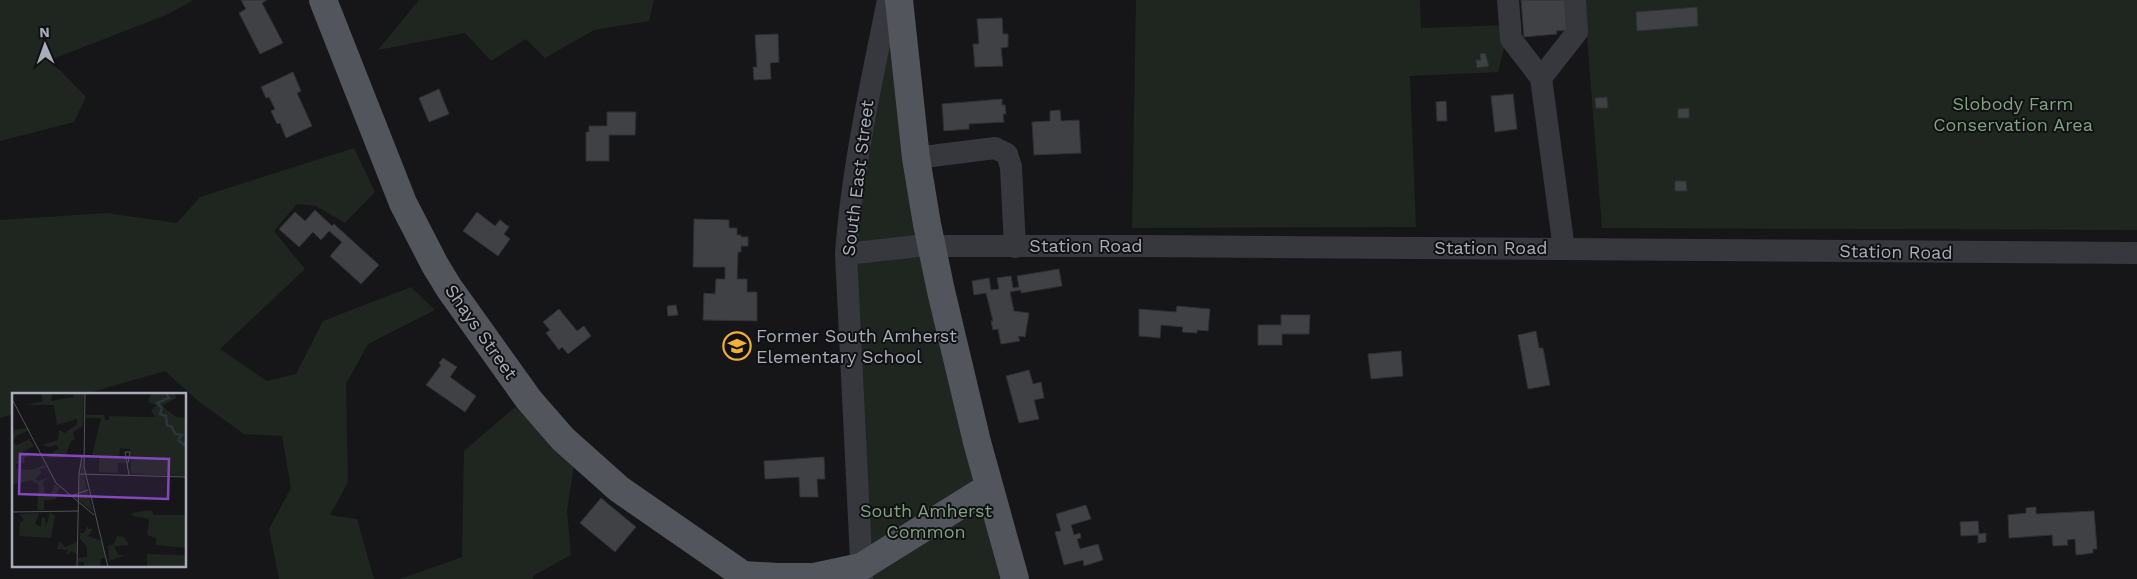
<svg xmlns="http://www.w3.org/2000/svg" width="2137" height="579" viewBox="0 0 2137 579" font-family="'Work Sans',sans-serif">
<rect width="100%" height="100%" fill="#161618"/>
<g fill="#1e261f">
<polygon points="0,0 194,0 166,15 50,60 86,97 74,122 0,141"/>
<polygon points="419,0 654,0 649,21 594,30 545,58 526,39 491,61 465,33 378,50"/>
<polygon points="1136,0 1420,0 1421,28 1510,25 1498,72 1410,76 1416,227 1132,228"/>
<polygon points="1584,0 2137,0 2137,230 1602,228"/>
<polygon points="890,38 921,262 960,431 1000,579 848,579 870,573 851,252"/>
<polygon points="354,148 375,192 345,223 316,206 297,204 274,231 305,269 220,349 267,381 296,374 323,321 411,287 435,310 368,344 346,384 348,482 330,515 357,519 374,579 279,579 269,529 291,488 282,436 244,434 198,401 165,371 85,394 14,394 14,414 0,418 0,220 107,213 177,223 200,197"/>
<polygon points="515,407 574,466 567,511 571,555 533,576 533,579 400,579 462,557 464,451"/>
</g>
<g fill="#404145" stroke="#303034">
<polygon points="241,0 267,0 262,3 283,43 260,54 239,13 246,9"/>
<polygon points="1521,0 1570,0 1572,30 1556,31 1557,34 1524,37"/>
<polygon points="1697,7 1698,26 1637,31 1636,12"/>
<polygon points="1002,18 1003,34 1008,34 1008,47 1001,48 1003,66 975,67 973,44 979,44 977,19"/>
<polygon points="778,34 779,62 770,63 771,79 754,80 753,67 757,67 755,35"/>
<polygon points="1485,53 1489,66 1477,68 1476,60 1481,60 1480,54"/>
<polygon points="293,72 301,91 297,93 312,126 286,138 280,123 277,124 271,111 275,109 269,97 266,98 261,87"/>
<polygon points="439,89 449,114 429,122 419,98"/>
<polygon points="1513,94 1517,129 1495,132 1491,96"/>
<polygon points="1607,97 1608,108 1596,108 1595,98"/>
<polygon points="1002,99 1002,105 1005,105 1006,114 1003,114 1004,122 969,124 969,129 944,131 942,104"/>
<polygon points="1446,101 1447,121 1437,121 1436,102"/>
<polygon points="1689,108 1689,118 1678,118 1678,109"/>
<polygon points="1060,110 1061,121 1079,120 1081,153 1034,155 1032,122 1050,121 1050,111"/>
<polygon points="607,112 636,112 635,135 609,135 609,161 586,161 586,132 589,132 589,126 607,126"/>
<polygon points="1675,181 1686,181 1687,191 1675,191"/>
<polygon points="315,210 332,226 334,224 379,265 361,284 330,256 342,242 329,231 321,240 313,232 299,247 279,229 295,212 305,221"/>
<polygon points="477,212 495,226 500,220 509,227 504,234 510,239 498,256 463,231"/>
<polygon points="694,219 729,220 729,228 737,228 737,235 741,235 741,237 748,237 748,246 741,246 741,252 738,252 737,279 747,279 747,292 757,292 757,321 703,320 704,293 715,294 716,279 725,279 725,267 693,267"/>
<polygon points="1059,269 1062,286 1021,293 1021,290 1010,292 1014,311 1029,313 1025,337 1018,336 1020,341 1001,344 998,329 993,330 991,321 993,321 986,293 974,295 972,281 989,278 991,290 999,289 997,278 1011,276 1013,288 1019,287 1017,276"/>
<polygon points="676,305 678,315 668,316 667,306"/>
<polygon points="1177,306 1210,309 1208,331 1197,330 1197,333 1182,332 1183,327 1161,325 1160,338 1139,336 1139,309 1176,312"/>
<polygon points="559,309 577,331 584,326 591,336 568,354 562,347 559,350 546,333 550,330 543,322"/>
<polygon points="1281,315 1310,315 1309,334 1282,334 1282,345 1258,345 1258,325 1281,325"/>
<polygon points="1536,331 1539,348 1543,348 1550,385 1528,389 1518,335"/>
<polygon points="1401,351 1403,376 1371,379 1368,354"/>
<polygon points="443,358 457,367 450,377 476,396 465,412 426,385 441,365 439,363"/>
<polygon points="1029,370 1033,384 1041,382 1044,398 1034,400 1039,419 1019,423 1006,376"/>
<polygon points="824,457 825,479 817,479 818,497 800,497 799,477 765,479 764,461"/>
<polygon points="601,498 636,527 615,552 580,523"/>
<polygon points="1086,505 1091,519 1071,525 1074,535 1080,533 1081,538 1077,539 1080,549 1098,544 1103,560 1084,566 1083,560 1064,565 1055,532 1061,531 1056,514"/>
<polygon points="2036,507 2036,514 2094,511 2097,549 2093,549 2093,553 2076,555 2075,539 2067,540 2068,545 2053,546 2052,535 2009,538 2008,515 2026,513 2026,508"/>
<polygon points="1978,521 1979,534 1986,533 1986,542 1978,543 1978,535 1961,536 1960,522"/>
</g>
<g fill="none" stroke-linecap="round" stroke-linejoin="round">
<g stroke="#37383d" stroke-width="22">
<polyline points="1508,0 1511,39 1541,78 1564,249"/>
<polyline points="1541,78 1577,32 1575,0"/>
<polyline points="916,158 995,148 1007,154 1011,167 1015,247"/>
<polyline points="846,254 918,246 1140,246 2137,253"/>
<path d="M862 579 846 254C852 169 871 84 888 0"/>
</g>
<g stroke="#53555c" stroke-width="28">
<polyline points="323,0 403,203 435,265 449,288 529,400 563,439 619,489 749,579"/>
<polyline points="899,0 916,158 927,224 941,291 977,442 1015,579"/>
<polyline points="743,575 778,577 814,577 861,567 989,487"/>
</g>
</g>
<defs>
<g id="school-ring" transform="scale(1.4375)"><circle r="9.5" fill="#111113" stroke="#f2b134" stroke-width="1.5"/><path d="M0-5L7-2L0 1L-7-2ZM-4 1L0 2.5L4 1V4Q0 6-4 4Z" fill="#f2b134"/></g>
</defs>
<g fill-rule="evenodd">
<use href="#school-ring" x="737" y="346"/>
</g>
<g text-anchor="middle" stroke-width="4" stroke-linejoin="round" paint-order="stroke">
<g font-size="18" fill="#7fa381" stroke="#111113">
<text x="2013" y="110">Slobody Farm<tspan x="2013" dy="21">Conservation Area</tspan></text>
<text x="926" y="517">South Amherst<tspan x="926" dy="21">Common</tspan></text>
</g>
<g font-size="18" fill="#a8adb8" stroke="#111113">
<text transform="translate(858 178) rotate(-83)" y="6">South East Street</text>
<text x="1086" y="252">Station Road</text>
<text x="1491" y="254">Station Road</text>
<text transform="translate(1896 252) rotate(1)" y="6">Station Road</text>
<text transform="translate(481 332) rotate(55)" y="6">Shays Street</text>
</g>
<g font-size="18" fill="#a8adb8" stroke="#111113" text-anchor="start">
<text x="756" y="342">Former South Amherst<tspan x="756" dy="21">Elementary School</tspan></text>
</g>
</g>
<g transform="translate(12 393)">
<rect width="174" height="174" fill="#161618"/>
<path d="M29 0H40L39 8 62 4 60 0 72 1 71 33 61 39 63 46 59 48 53 64 34 65 47 55 44 52 38 54 30 52 46 47 47 37 53 40 65 31V26L45 32 42 12H15L31 8ZM139 0H163L164 5 150 13 164 24 174 25V83L119 81 118 56 108 55 107 66H114L113 70H106V80L87 79V63H80L89 25H74V22H92L93 27H97V23L143 24 139 17 145 12 136 9ZM16 35 18 37 4 43 1 49 5 52 17 46 22 53 10 59 24 60 12 65 13 70 4 71 5 76 20 77 32 72 34 75 28 76 29 80 23 86 26 88 38 84 31 89 33 102 39 101 43 91 47 95 44 106 32 108V117H25L27 92 19 87 0 92V37ZM70 66 74 93 81 119 61 103H66ZM139 117 142 122H174V155L144 152V145L135 142 137 126 121 123 119 120ZM38 119 43 123 39 145 7 143 8 129 12 127 7 121 27 120 23 131 29 134 30 124 33 125 34 134ZM76 132V136H81L76 143 90 148 94 165H89L88 174H72V169H66V165L75 164V154L68 146V140H72ZM105 143 112 144 117 152 102 153 106 162H113L97 168 96 153 102 151ZM47 148 53 154 65 149V161L60 158 54 162 56 157 45 156ZM135 161 174 162V174H135Z" fill="#1e261f"/>
<path fill="none" stroke="#2c353c" stroke-width="2.5" d="M154 0 157 5 145 10 150 15 148 21 154 23 155 32 160 34 163 41 170 42 166 47 174 53"/>
<path fill="none" stroke="#505258" stroke-width="1" d="M73 0 72 74 96 174M0 6 44 90 82 122M116 70 118 59H113L117 82M67 81 174 84M59 103 76 97M0 119 67 118M65 174 67 81 70 63"/>
<path fill="#8446be" fill-opacity="0.15" stroke="#8446be" stroke-width="2.5" d="M8 61 157 66 156 106 7 101Z"/>
<rect width="174" height="174" fill="none" stroke="#a8adb8" stroke-width="2.5"/>
</g>
<g transform="translate(45 45) rotate(358)" stroke="#111113" stroke-width="4" paint-order="stroke">
<path d="M0-4L9 19L0 12L-9 19Z" fill="#a8adb8"/>
<text y="-8" font-size="14" font-weight="bold" text-anchor="middle" fill="#a8adb8">N</text>
</g>
</svg>
